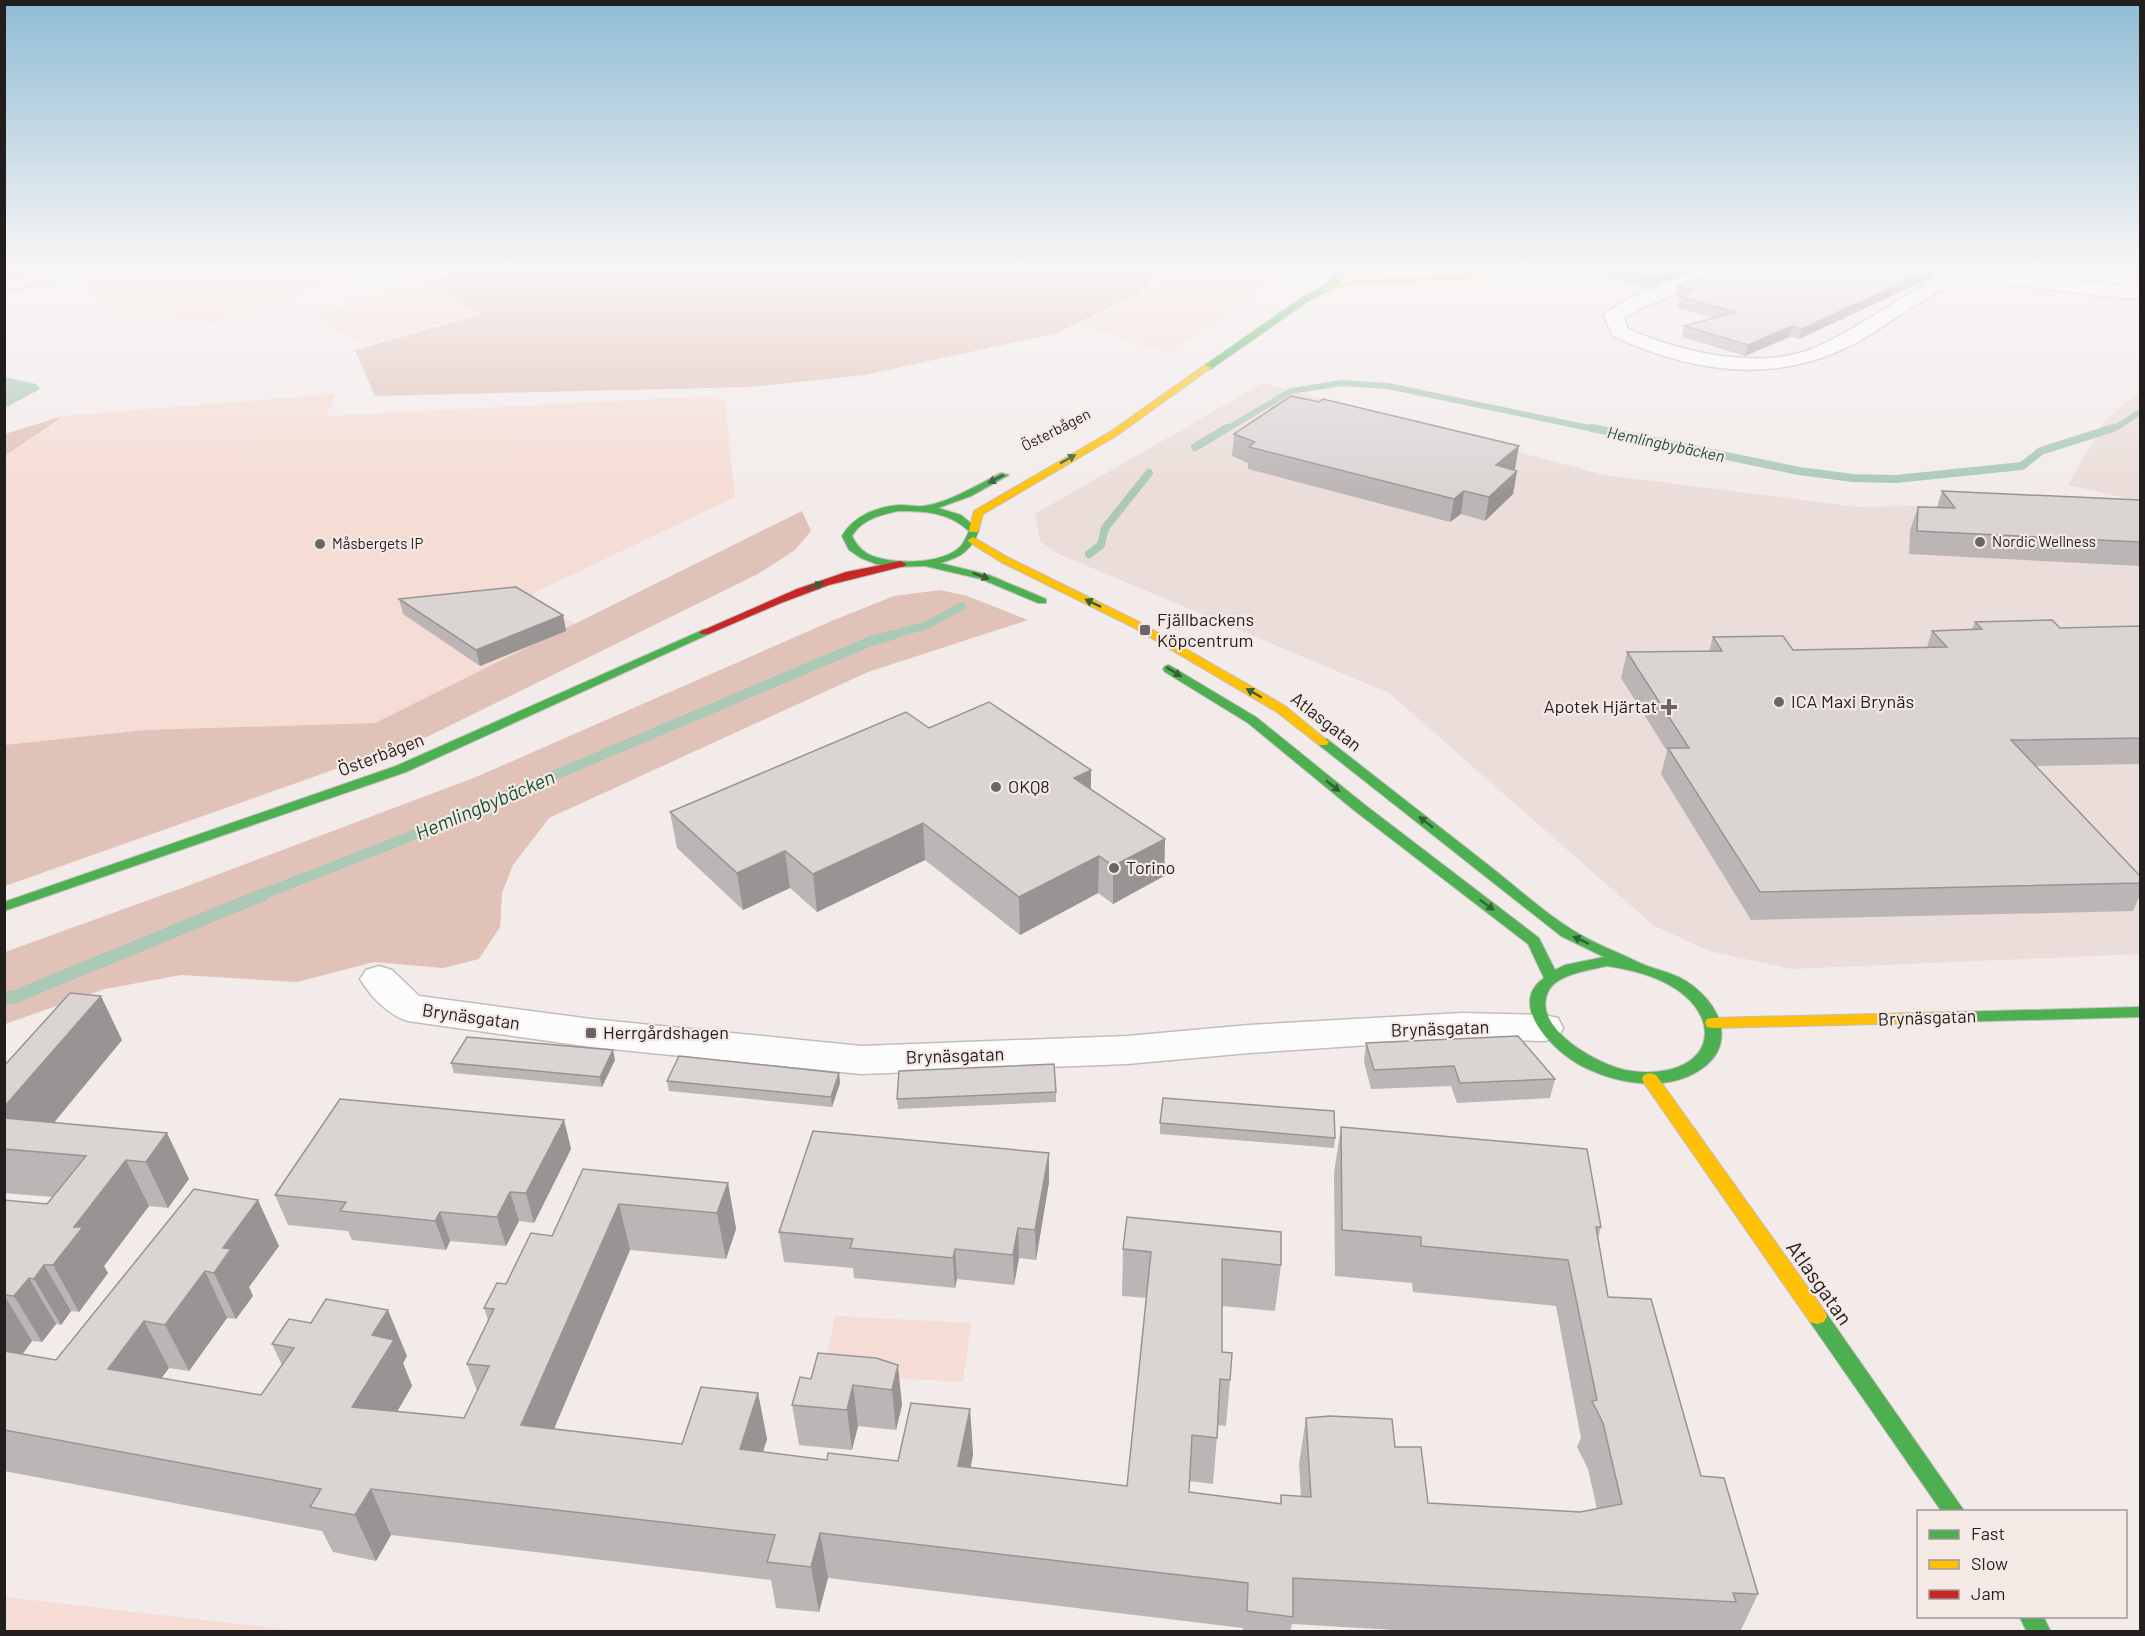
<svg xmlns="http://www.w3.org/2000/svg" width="2145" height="1636" viewBox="0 0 2145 1636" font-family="Barlow,sans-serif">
<rect width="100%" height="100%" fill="#f2ebea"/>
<g fill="#ebddd9">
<polygon points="1263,383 1604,475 1857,507 2077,503 2140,518 2140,954 1791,969 1709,951 1653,925 1389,693 1054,552 1040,541 1035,514"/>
<polygon points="2140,392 2140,501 2068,485 2105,420"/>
</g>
<g fill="#f5dcd4">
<polygon points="173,265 315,265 343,277 211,324 108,308 80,281"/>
<polygon points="1174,265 1287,265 1236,308 1169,354 1079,324 1144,294"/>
<polygon points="414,282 479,313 367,344 320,321 323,313"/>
<polygon points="335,394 327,416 713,396 725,400 735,497 536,592 529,599 580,626 375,723 145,730 5,745 5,456 63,416"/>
<polygon points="835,1316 971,1323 963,1382 823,1374"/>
<polygon points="4,1597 5,1597 299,1631 5,1631"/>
</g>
<g fill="#e0c2b8">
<polygon points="5,265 104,265 12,280 5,276"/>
<polygon points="474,265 1167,265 1138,293 1057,333 865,375 749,387 375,396 355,350 482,314 423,283"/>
<polygon points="63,416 5,456 5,434"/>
<polygon points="802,511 811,531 795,550 758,574 429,736 5,886 4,745 145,730 375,723"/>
<polygon points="940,590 967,596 1028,620 868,672 549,818 513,865 502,893 500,927 479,959 443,968 374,962 297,982 181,975 105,989 5,1024 5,952 182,888 476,777 834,620 894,596"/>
</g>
<polygon fill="#aac9b6" points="4,377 36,384 40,389 5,408"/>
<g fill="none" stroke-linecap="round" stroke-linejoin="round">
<g stroke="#aac9b6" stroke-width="6">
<polyline points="2120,265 2140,273"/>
<polyline points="1225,430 1291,391 1342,383 1388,386 1599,430"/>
<polyline points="2108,430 2117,427 2140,412"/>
</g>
<g stroke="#aac9b6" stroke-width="8">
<polyline points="1592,428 1799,471 1853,478 1896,479 2022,466 2041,451 2113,428"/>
<polyline points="1195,447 1227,428"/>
<polyline points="1089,554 1101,545 1105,528 1149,473"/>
<polyline points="888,636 927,625 962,606"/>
</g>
<polyline stroke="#aac9b6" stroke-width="10" points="258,896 404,839 871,641 893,635"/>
<polyline stroke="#aac9b6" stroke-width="13" points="4,998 14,997 262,895"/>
<g stroke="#c2bdbc" stroke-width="3">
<g id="street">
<path d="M1717 265H1742L1739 269 1643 307 1624 318 1628 329C1680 352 1760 371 1814 348 1859 329 1897 297 1942 277L1879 270 1873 269 1870 265H1927L2140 288V299C2095 296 2050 289 2005 284 1993 283 1975 278 1964 281 1934 289 1894 320 1866 337 1785 386 1696 375 1613 336L1604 316C1617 298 1693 274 1717 265Z"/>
<path d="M379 966 392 970 419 996 591 1019 861 1046 1127 1036 1249 1025 1462 1013 1544 1015 1558 1018 1563 1028 1558 1038 1544 1041 1462 1039 1249 1053 1127 1064 861 1074 591 1047 408 1021C388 1015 371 997 360 979L366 970Z"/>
</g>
</g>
<g stroke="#c2bdbc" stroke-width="2">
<g id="fast">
<polygon points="1346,265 1354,265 1330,290 1310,300 1211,369 1205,369 1205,365 1304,296 1324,286"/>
<path d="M1001 473 1009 475 971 496 938 508 961 515 979 530C972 550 960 558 940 563L989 575 1046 599V603H1038L981 579 925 566 897 567 876 564 861 558 849 550 842 536C853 516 878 506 901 505 908 505 917 507 924 506 948 503 979 484 1001 473ZM898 511C925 511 948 512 969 531 966 537 964 543 960 547 941 565 889 565 868 554 860 549 856 544 852 536 862 519 881 515 898 511Z"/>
<polygon points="705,629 709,630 709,634 406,772 4,911 4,902 396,766"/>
<path d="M1169 665 1256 717 1365 805 1539 938 1555 970 1565 965 1604 957 1561 936 1319 745 1317 742 1319 739H1327C1382 782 1437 825 1492 868 1518 888 1543 912 1571 929 1592 943 1618 952 1640 963 1655 970 1672 972 1686 981 1706 994 1725 1016 1721 1041 1718 1058 1704 1069 1689 1076 1657 1090 1618 1083 1588 1069 1559 1057 1504 1006 1544 978L1528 944 1355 811 1248 723 1165 672 1163 669 1165 666ZM1607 966C1631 970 1655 975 1676 989 1718 1017 1715 1063 1662 1071 1651 1073 1636 1072 1625 1070 1597 1064 1529 1027 1549 990 1558 974 1590 970 1607 966Z"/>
<polygon points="2140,1007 2140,1017 1954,1022 1948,1021 1946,1017 1948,1013 1954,1012"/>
<polygon points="1817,1308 1824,1310 1965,1512 1942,1512 1810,1322 1807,1316 1810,1310"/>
<polygon points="2019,1616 2043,1616 2051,1632 2027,1632"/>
</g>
</g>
<g stroke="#c2bdbc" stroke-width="2">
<g id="slow">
<polygon points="1505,265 1519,265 1463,279 1357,284 1327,290 1323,288 1357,280 1463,275"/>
<polygon points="1205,365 1212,367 1116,436 983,514 978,532 970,532 969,530 974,511 1110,432"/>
<polygon points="973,537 1009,558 1139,622 1285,706 1329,742 1327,745 1319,745 1277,712 1131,626 1001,562 969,542 968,540"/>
<polygon points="1954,1012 1960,1013 1962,1017 1960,1021 1954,1022 1713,1028 1707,1027 1705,1023 1707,1019 1713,1018"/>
<polygon points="1650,1073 1656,1075 1824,1310 1827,1316 1824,1322 1817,1324 1810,1322 1644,1083 1642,1079 1644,1075"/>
</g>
</g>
<g stroke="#c2bdbc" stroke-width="2">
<polygon id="jam" points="901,561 906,564 905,566 829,585 781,603 709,634 701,634 699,632 797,589 846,572"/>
</g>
<use href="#street" fill="#fdfcfc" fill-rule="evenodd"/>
<use href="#fast" fill="#4caf50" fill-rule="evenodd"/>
<use href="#slow" fill="#ffc107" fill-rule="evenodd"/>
<use href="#jam" fill="#c62828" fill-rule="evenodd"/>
<g stroke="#c7c5c5" stroke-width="4.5">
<polyline id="rail" points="4,291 142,265"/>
</g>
<use href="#rail" stroke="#f5e9e6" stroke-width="3" stroke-dasharray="8" stroke-linecap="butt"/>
</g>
<g fill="#bbb6b5">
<polygon points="1587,265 1710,265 1648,288 1586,271"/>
<polygon points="1933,268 1930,278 1799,339 1789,337 1745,356 1682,337 1684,326 1715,318 1677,308 1680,297 1676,296 1678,286"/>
<polygon points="1234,434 1515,469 1513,470 1517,471 1513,494 1485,521 1461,514 1450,522 1248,469 1248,463 1232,456"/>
<polygon points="1942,491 2140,500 2140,566 1909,554 1910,530 1918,507 1937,507"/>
<polygon points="399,599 563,615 566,631 480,666 403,614"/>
<polygon points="1975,622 2060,628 2140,626 2140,764 2036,766 2140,876 2140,895 2133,911 1751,920 1661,774 1667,751 1621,678 1627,652 1709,651 1713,637 1793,650 1927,647 1932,631 1972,629"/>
<polygon points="929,728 1091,789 1165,839 1164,876 1113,904 1098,893 1020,935 925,860 817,912 790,888 743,910 677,848 670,812"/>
<polygon points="122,1040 54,1123 189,1179 168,1208 149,1206 104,1266 108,1273 79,1312 71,1311 61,1325 56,1324 42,1342 32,1341 23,1354 56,1360 194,1189 279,1246 249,1287 253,1296 236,1319 227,1318 189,1371 169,1368 161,1378 261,1395 282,1365 272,1344 407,1356 403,1363 412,1386 397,1412 464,1418 477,1391 467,1364 488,1320 484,1308 552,1236 583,1169 728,1183 736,1229 726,1259 630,1250 554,1429 682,1444 758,1393 767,1439 763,1452 827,1460 898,1461 970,1409 973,1455 970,1468 1127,1486 1147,1298 1122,1296 1123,1249 1281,1265 1275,1311 1222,1306 1222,1352 1230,1380 1226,1426 1218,1425 1213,1484 1189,1481 1189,1492 1280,1503 1281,1495 1301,1496 1299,1464 1306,1418 1395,1447 1428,1503 1580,1512 1597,1509 1588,1469 1577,1447 1581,1438 1556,1306 1413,1292 1412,1283 1335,1276 1334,1173 1341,1127 1601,1227 1598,1238 1608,1297 1701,1476 1758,1594 1740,1632 1429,1632 1292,1624 1290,1632 1243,1632 1243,1628 828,1578 819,1612 776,1608 771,1580 391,1535 376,1561 333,1552 322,1531 4,1471 4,1200 47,1204 52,1197 4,1193 4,1066"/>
<polygon points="1366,1043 1555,1079 1550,1098 1457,1103 1451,1086 1371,1089 1364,1062"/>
<polygon points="615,1060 602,1087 454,1073 451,1063"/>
<polygon points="839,1073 840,1083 832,1107 669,1091 667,1081"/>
<polygon points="1056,1092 1056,1102 898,1109 897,1099"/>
<polygon points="564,1120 571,1149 534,1223 519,1221 506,1246 450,1241 446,1250 352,1240 348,1231 288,1225 275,1195"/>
<polygon points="1160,1123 1335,1138 1334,1148 1160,1134"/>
<polygon points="1049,1153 1049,1182 1036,1260 1019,1258 1014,1285 957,1279 955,1288 854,1278 853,1268 784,1262 779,1232"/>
<polygon points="876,1358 902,1405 896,1430 858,1426 852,1450 799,1445 792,1405 811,1379"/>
</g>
<g fill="#999494">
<polygon points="1685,265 1710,265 1648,288 1650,278"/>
<polygon points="1933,268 1930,278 1799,339 1802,329"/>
<polygon points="1792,326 1789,337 1745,356 1748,345"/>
<polygon points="1519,446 1515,469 1493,487 1496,465"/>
<polygon points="1517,471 1513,494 1485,521 1489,497"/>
<polygon points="1464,491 1461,514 1450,522 1454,499"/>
<polygon points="563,615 566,631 480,666 476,650"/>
<polygon points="1091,770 1091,806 1074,778"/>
<polygon points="923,823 925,860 817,912 813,874"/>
<polygon points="1165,839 1164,876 1113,904 1113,866"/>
<polygon points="785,851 790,888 743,910 737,873"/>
<polygon points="1099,856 1098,893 1020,935 1019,897"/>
<polygon points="101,996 122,1040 30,1151 4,1134 4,1107"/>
<polygon points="613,1050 615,1060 602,1087 600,1077"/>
<polygon points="839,1073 840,1083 832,1107 831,1097"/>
<polygon points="564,1120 571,1149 534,1223 526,1193"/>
<polygon points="167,1133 189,1179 168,1208 146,1162"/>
<polygon points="1049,1153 1049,1182 1036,1260 1035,1230"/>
<polygon points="126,1160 149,1206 104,1266 108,1273 79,1312 53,1265 74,1227"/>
<polygon points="728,1183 736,1229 726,1259 717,1213"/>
<polygon points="510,1192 519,1221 506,1246 497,1217"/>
<polygon points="258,1200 279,1246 249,1287 253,1296 236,1319 214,1273 223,1248"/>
<polygon points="619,1204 630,1250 536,1471 521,1425"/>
<polygon points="440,1212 450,1241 446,1250 435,1221"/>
<polygon points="1018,1228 1019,1258 1014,1285 1013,1255"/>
<polygon points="955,1249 957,1279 955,1288 953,1258"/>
<polygon points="44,1265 71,1311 61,1325 34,1279"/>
<polygon points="205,1271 227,1318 189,1371 165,1325"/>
<polygon points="29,1278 56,1324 42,1342 14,1296"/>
<polygon points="4,1295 32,1341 4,1378"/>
<polygon points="388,1310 407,1356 403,1363 412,1386 372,1454 352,1407 372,1335"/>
<polygon points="144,1321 169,1368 134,1416 108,1369"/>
<polygon points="898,1365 902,1405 896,1430 892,1390"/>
<polygon points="853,1385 858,1426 852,1450 847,1410"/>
<polygon points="758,1393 767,1439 749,1496 740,1449"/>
<polygon points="970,1409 973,1455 962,1512 958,1466"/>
<polygon points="371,1489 391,1535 376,1561 355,1515"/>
<polygon points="820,1533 828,1578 819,1612 811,1567"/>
</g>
<g fill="#dad4d3" stroke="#999494" stroke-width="1.5">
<polygon points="1602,265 1685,265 1650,278"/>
<polygon points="1732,265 1909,265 1933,268 1802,329 1792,326 1748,345 1684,326 1736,312 1680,297 1694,290 1678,286"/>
<polygon points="1291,396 1319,402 1323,399 1519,446 1496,465 1517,471 1489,497 1464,491 1454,499 1249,447 1255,442 1234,434"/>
<polygon points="1942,491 2140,500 2140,542 1917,531 1918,507 1955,508"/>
<polygon points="516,587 563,615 476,650 399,599"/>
<polygon points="2052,620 2060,628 2140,626 2140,738 2011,740 2140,876 2140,883 1760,892 1668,748 1689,748 1627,652 1722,651 1713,637 1783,636 1793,650 1947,647 1932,631 1982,629 1975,622"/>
<polygon points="989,702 1091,770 1074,778 1165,839 1113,866 1099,856 1019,897 923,823 813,874 785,851 737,873 670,812 906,712 929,728"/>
<polygon points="70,993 101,996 4,1107 4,1066"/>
<polygon points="1518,1036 1555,1079 1460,1083 1454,1066 1374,1070 1366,1043"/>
<polygon points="467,1037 613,1050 600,1077 451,1063"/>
<polygon points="679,1056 839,1073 831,1097 667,1081"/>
<polygon points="1054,1064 1056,1092 897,1099 899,1071"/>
<polygon points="1163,1098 1334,1111 1335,1138 1160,1123"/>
<polygon points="340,1099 564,1120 526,1193 510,1192 497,1217 440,1212 435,1221 340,1211 346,1202 275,1195"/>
<polygon points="4,1118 167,1133 146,1162 126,1160 74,1227 83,1227 53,1265 44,1265 34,1279 29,1278 14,1296 4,1295 4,1200 47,1204 86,1156 4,1149"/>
<polygon points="1341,1127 1587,1149 1601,1227 1596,1227 1608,1297 1651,1299 1701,1476 1724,1478 1758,1594 1733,1593 1736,1602 1293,1578 1293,1617 1247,1611 1248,1583 820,1533 811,1567 767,1562 775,1535 371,1489 355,1515 310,1507 321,1489 4,1430 4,1351 56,1360 194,1189 258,1200 223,1248 231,1249 214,1273 205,1271 165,1325 144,1321 108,1369 261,1395 294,1348 272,1344 289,1319 311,1323 326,1299 388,1310 372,1335 394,1340 352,1407 464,1418 489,1366 467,1364 494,1309 484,1308 497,1283 506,1284 531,1233 552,1236 583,1169 728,1183 717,1213 619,1204 521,1425 682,1444 701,1387 758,1393 740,1449 827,1460 828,1453 898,1461 911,1403 970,1409 958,1466 1127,1486 1151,1252 1123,1249 1127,1217 1281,1232 1281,1265 1222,1259 1222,1352 1232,1353 1230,1380 1220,1379 1217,1438 1192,1435 1189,1492 1281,1504 1281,1495 1311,1497 1306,1418 1330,1416 1392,1419 1395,1447 1421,1447 1428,1503 1580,1512 1622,1504 1603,1423 1592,1401 1597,1400 1568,1260 1421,1246 1421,1237 1342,1230"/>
<polygon points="813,1131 1049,1153 1035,1230 1018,1228 1013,1255 955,1249 953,1258 850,1248 853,1239 779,1232"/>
<polygon points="818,1353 876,1358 898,1365 892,1390 853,1385 847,1410 792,1405 800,1377 811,1379"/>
</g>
<defs><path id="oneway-solid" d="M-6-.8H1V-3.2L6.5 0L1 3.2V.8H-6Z" transform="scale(1.5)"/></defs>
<g fill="#355f34">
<use href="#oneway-solid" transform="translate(1068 459) rotate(-29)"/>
<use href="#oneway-solid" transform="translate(996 479) rotate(153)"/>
<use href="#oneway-solid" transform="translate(981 576) rotate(20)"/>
<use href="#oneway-solid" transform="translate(815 586) rotate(-21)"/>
<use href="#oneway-solid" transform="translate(1093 603) rotate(-154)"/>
<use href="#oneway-solid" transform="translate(1174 672) rotate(32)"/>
<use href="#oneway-solid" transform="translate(1254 693) rotate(-150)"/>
<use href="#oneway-solid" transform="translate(1333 786) rotate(39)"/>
<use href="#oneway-solid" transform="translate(1426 822) rotate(-142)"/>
<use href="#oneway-solid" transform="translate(1487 905) rotate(37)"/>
<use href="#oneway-solid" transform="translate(1581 940) rotate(-155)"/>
</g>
<linearGradient id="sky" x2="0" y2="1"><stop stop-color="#8fbcd4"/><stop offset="0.54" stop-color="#f9f6f6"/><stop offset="1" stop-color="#f9f6f6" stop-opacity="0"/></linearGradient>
<rect width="2145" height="494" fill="url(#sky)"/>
<g fill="#6b6665" stroke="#f5e9e6" stroke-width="2">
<circle cx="1980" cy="542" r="6"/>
<circle cx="320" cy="544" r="6"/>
<rect x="1139" y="624" width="12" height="12" rx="3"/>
<circle cx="1779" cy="702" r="6"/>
<path d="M1666 698h6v6h6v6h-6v6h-6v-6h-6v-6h6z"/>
<circle cx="996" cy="787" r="6"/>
<circle cx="1114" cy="868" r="6"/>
<rect x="585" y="1027" width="12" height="12" rx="3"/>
</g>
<g text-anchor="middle" stroke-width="4.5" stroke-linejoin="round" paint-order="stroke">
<g font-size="15" fill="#221e1d" stroke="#f5e9e6">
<text transform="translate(1056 430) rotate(-27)" y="5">Österbågen</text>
</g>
<g font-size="15" fill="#221e1d" stroke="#f5e9e6" text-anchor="start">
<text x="1992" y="547">Nordic Wellness</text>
<text x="332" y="549">Måsbergets IP</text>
</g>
<g font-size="16" font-style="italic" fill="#175137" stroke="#f5e9e6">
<text transform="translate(1666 444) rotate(12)" y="6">Hemlingbybäcken</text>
</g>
<g font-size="18" fill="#221e1d" stroke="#f5e9e6" text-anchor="start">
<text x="1157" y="626">Fjällbackens<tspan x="1157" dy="21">Köpcentrum</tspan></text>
<text x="1791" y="708">ICA Maxi Brynäs</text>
<text x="1657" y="713" text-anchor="end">Apotek Hjärtat</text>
<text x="1008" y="793">OKQ8</text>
<text x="1126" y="874">Torino</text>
<text x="603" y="1039">Herrgårdshagen</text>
</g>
<g font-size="18" fill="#221e1d" stroke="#f5e9e6">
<text transform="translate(1326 722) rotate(38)" y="6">Atlasgatan</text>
<text transform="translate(381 755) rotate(-21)" y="6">Österbågen</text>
<text transform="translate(471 1017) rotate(8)" y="6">Brynäsgatan</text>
<text transform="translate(1927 1018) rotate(-2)" y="6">Brynäsgatan</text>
<text transform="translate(1440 1029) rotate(-2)" y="6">Brynäsgatan</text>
<text transform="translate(955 1056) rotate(-2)" y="6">Brynäsgatan</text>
</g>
<g font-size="20" font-style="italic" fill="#175137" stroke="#f5e9e6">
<text transform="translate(485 805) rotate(-23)" y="7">Hemlingbybäcken</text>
</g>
<g font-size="21" fill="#221e1d" stroke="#f5e9e6">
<text transform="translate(1819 1283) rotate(55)" y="7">Atlasgatan</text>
</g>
</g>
<rect width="2145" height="1636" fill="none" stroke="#221e1d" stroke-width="12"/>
<rect x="1917" y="1510" width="210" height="108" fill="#f5e9e6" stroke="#a19896" stroke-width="1.5"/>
<rect x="1929" y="1530" width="30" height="9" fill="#4caf50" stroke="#a19896" stroke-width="1.5"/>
<text x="1971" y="1540" font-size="18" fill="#221e1d">Fast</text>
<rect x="1929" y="1560" width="30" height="9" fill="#ffc107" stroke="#a19896" stroke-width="1.5"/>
<text x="1971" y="1570" font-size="18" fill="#221e1d">Slow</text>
<rect x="1929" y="1590" width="30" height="9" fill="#c62828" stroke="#a19896" stroke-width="1.5"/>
<text x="1971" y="1600" font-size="18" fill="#221e1d">Jam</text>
</svg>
